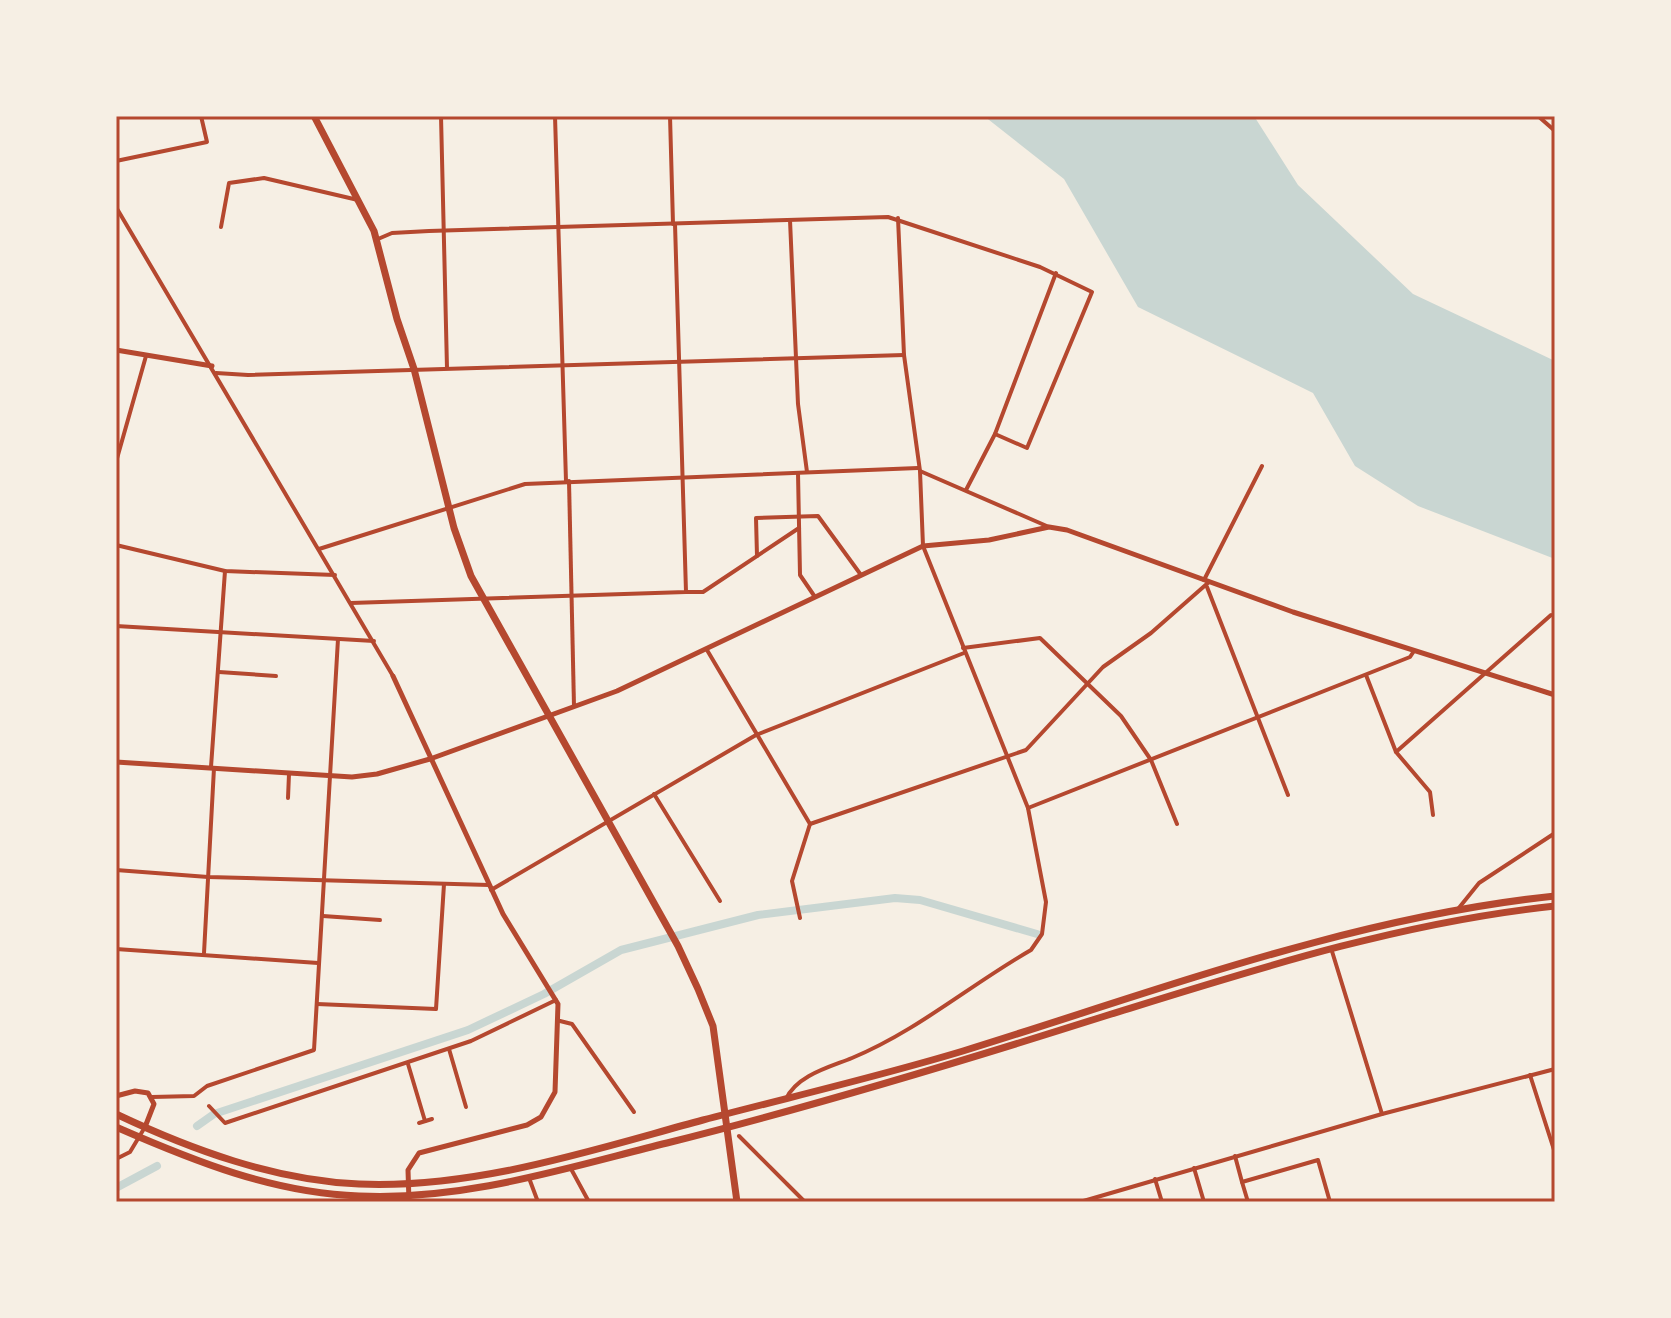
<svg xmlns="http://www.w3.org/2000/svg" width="1671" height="1318" viewBox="0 0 1671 1318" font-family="'Nunito Sans',sans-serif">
<rect width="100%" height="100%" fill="#f6efe4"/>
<polygon fill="#c9d6d2" points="984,116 1254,116 1298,185 1413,294 1555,361 1555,559 1418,506 1355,466 1313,393 1138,307 1064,179"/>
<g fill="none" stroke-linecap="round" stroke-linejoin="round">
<g stroke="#c9d6d2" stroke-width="8">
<polyline points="197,1126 214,1114 468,1030 544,994 621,950 758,915 895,898 920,900 1037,934"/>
<polyline points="116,1188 157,1166"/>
</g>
<g stroke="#b5482f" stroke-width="4">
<polyline points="441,116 447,368"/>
<polyline points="555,116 566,481"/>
<polyline points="670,116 673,224"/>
<polyline points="1538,116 1555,131"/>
<polyline points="116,161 207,142 201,116"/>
<polyline points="116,207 393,676"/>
<polyline points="790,220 798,404 807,472"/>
<polyline points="221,227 229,183 264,178 358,200"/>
<polyline points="378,239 392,233 429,231 888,217 1040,267 1092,292 1027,448 995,434 966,490"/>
<polyline points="216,373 248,375 904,355"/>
<polyline points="995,434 1056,273"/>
<polyline points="116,462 146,356"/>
<polyline points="920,471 1049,527"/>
<polyline points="798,473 800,575 815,597"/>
<polyline points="569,481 574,706"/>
<polyline points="116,545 225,571 335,575"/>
<polyline points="319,549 525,484 918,468"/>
<polyline points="757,556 756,518 818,516 861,575"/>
<polyline points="1204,580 1262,466"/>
<polyline points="1207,587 1288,795"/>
<polyline points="686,592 703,592 799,528"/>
<polyline points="351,603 686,592 675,224"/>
<polyline points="116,626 374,641"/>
<polyline points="963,648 1040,638 1121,716 1151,760 1177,824"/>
<polyline points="707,650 810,824 792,881 800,918"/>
<polyline points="219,672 276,676"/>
<polyline points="1366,675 1396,752 1430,792 1433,815"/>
<polyline points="1396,752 1551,615"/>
<polyline points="211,767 225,571"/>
<polyline points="654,794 720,901"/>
<polyline points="288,798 289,774"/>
<polyline points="1028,808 1410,657 1414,651"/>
<polyline points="810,824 1026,750 1103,667 1151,633 1209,582"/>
<polyline points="116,870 208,877 489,885"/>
<polyline points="491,890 756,735 964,653"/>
<polyline points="1458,909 1479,883 1555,833"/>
<polyline points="323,916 380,920"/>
<polyline points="1331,948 1382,1114"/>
<polyline points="116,949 318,963"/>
<polyline points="204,953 214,768"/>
<polyline points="317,1004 436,1009 444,884"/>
<polyline points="560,1021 572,1024 634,1112"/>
<polyline points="449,1049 466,1107"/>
<polyline points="408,1064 425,1121"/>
<polyline points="1530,1075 1555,1153"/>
<polyline points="152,1097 194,1096 207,1086 314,1050 338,639"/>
<path d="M786 1099C797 1075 830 1067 852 1058 917 1031 970 985 1031 950L1042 934 1046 902 1028 808 923 546 920 471 904 355 898 218"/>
<polyline points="209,1106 225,1123 471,1041 556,1000"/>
<polyline points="419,1123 432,1119"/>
<polyline points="739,1136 805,1202"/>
<polyline points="1235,1156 1242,1182 1318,1160 1330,1202"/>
<polyline points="116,1159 130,1152 145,1127"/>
<polyline points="570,1167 589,1202"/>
<polyline points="1194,1168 1204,1202"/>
<polyline points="529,1178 538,1202"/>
<polyline points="1155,1179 1162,1202"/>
<polyline points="1242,1182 1248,1202"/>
<polyline points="1080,1202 1382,1114 1555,1069"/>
</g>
<g stroke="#b5482f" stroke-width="5">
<polyline points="116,350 212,366"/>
<polyline points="393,676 503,914 558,1004 555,1092 541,1117 527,1125 419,1153 408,1170 409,1202"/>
<polyline points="116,762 352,777 377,774 430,759 617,691 923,546 989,540 1049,527 1067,530 1293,612 1555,695"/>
<polyline points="116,1096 135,1091 148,1093 154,1104 145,1127"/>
</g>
<polyline stroke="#b5482f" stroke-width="7" points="314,116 374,231 397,319 414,369 454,528 471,576 678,946 698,989 713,1026 737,1202"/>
<g stroke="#b5482f" stroke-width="7">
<path d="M116 1114C192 1150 274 1180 359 1184 476 1189 592 1150 703 1120 790 1097 877 1077 963 1051 1157 991 1352 917 1555 896"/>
<path d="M116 1127C194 1161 273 1193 359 1196 464 1201 566 1168 667 1143 815 1106 960 1062 1105 1016 1253 970 1401 922 1555 906"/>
</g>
</g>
<rect width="1671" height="1318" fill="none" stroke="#f6efe4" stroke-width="236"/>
<rect x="118" y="118" width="1435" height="1082" fill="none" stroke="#b5482f" stroke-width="3"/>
</svg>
